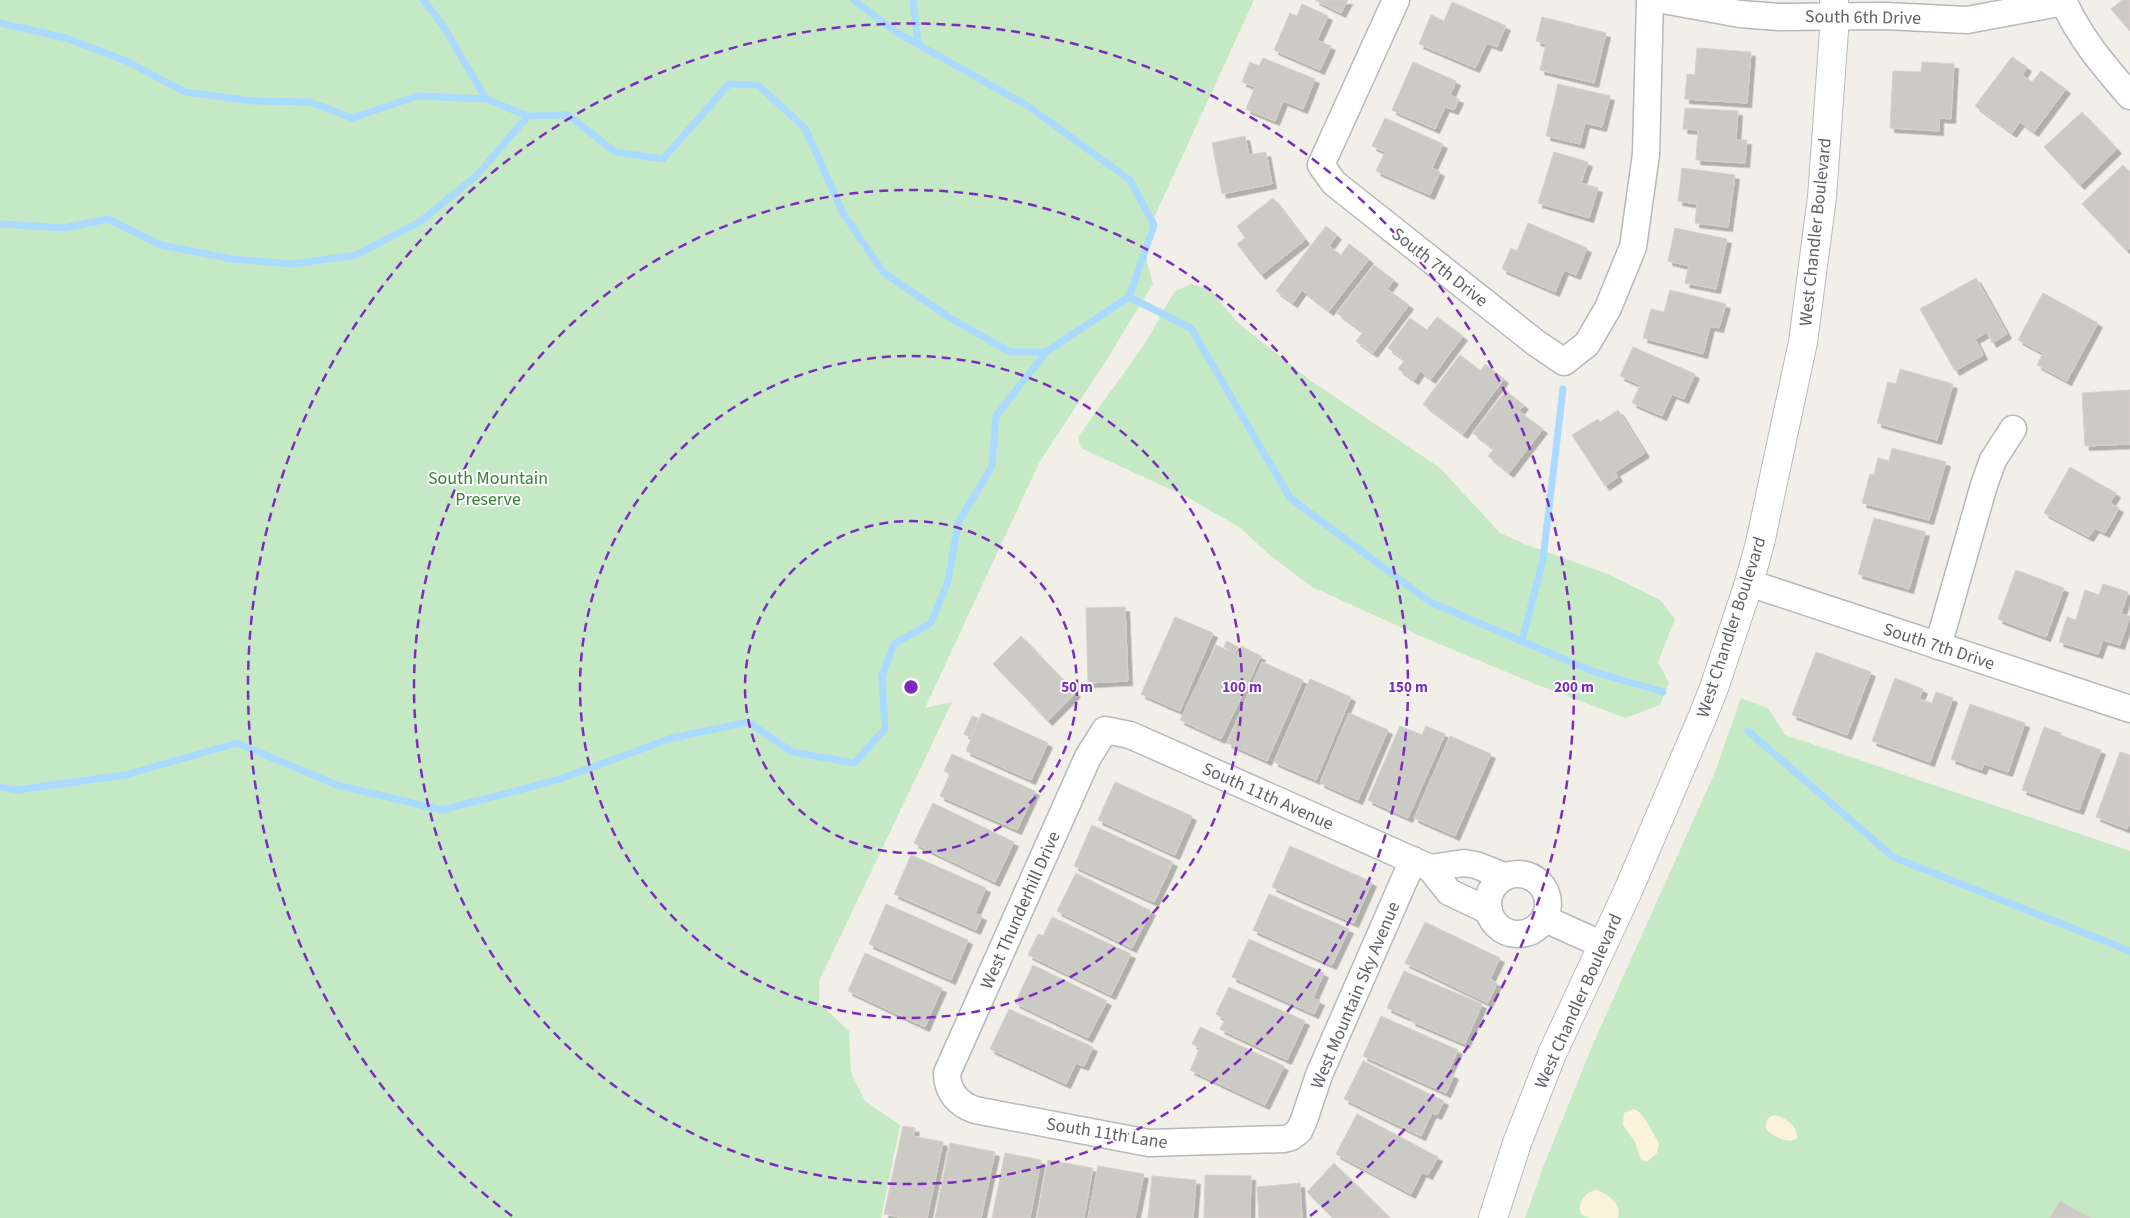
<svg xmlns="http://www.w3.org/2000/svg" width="2130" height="1218" viewBox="0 0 2130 1218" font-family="'Source Sans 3',sans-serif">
<defs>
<filter id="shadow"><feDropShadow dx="4.5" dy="4.5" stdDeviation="0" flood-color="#0004"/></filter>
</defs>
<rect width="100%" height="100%" fill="#f1efe8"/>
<g fill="#c5e8c5">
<polygon points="0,0 1254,0 1147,233 1147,262 1153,284 1104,364 1039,463 925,708 952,702 819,981 819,1003 849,1031 851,1073 865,1101 900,1125 881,1218 0,1218"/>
<polygon points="1191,284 1210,289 1238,323 1311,381 1440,468 1500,533 1522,543 1608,574 1660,600 1675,619 1658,662 1669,683 1660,705 1625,718 1538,685 1418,635 1312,587 1272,557 1239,527 1187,497 1081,448 1078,437 1146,342 1174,292"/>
<polygon points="1741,698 1768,708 1785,735 2130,851 2130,1218 1525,1218 1544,1165 1593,1044 1715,772"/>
</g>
<g fill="#fbf3d9">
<path d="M1633 1109C1644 1111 1652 1133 1659 1143L1657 1153 1647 1162 1641 1160 1635 1142 1623 1125 1624 1113Z"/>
<path d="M1775 1115C1786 1118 1798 1126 1797 1138 1788 1145 1774 1136 1766 1130 1765 1121 1767 1117 1775 1115Z"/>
<path d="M1597 1190C1609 1195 1622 1204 1618 1218H1591L1582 1215 1579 1209C1581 1199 1586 1191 1597 1190Z"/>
</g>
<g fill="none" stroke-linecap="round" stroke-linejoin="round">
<g stroke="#aadaff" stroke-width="7">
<polyline points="423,0 442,24 486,99"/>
<polyline points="854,0 896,32 1028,106 1130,180 1154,225 1129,297 1191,328 1290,498 1430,602 1592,671 1663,692"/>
<polyline points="913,0 918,44"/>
<polyline points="0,23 66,38 126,61 185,92 253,101 310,102 352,118 417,96 486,99 528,116"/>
<polyline points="0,224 64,228 108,219 161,245 232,259 293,264 356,255 421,221 477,175 528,116 568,115 615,152 663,159 729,84 758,85 805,128 843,213 883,272 950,318 1010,352 1046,352 1129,297"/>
<polyline points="1522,641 1543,559 1563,389"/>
<polyline points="1748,731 1893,857 2130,951"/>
<polyline points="0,787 17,790 125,775 237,743 337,785 442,810 557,780 672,738 748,722 792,752 854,763 885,729 882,676 894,644 931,623 948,581 958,523 992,466 996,416 1046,352"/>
</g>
</g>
<g fill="#cccac5" stroke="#d6d1c6" filter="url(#shadow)">
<polygon points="1315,0 1348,0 1341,13"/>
<polygon points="2122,0 2130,0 2130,31 2111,9"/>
<polygon points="1452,2 1506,26 1497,47 1487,43 1475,68 1419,44 1431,15 1444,21"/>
<polygon points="1302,4 1328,16 1317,40 1331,46 1320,70 1274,50 1290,13 1297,16"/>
<polygon points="1542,17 1606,33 1594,83 1540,70 1546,44 1536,41"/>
<polygon points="1697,48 1751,52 1747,103 1685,99 1687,74 1695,75"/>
<polygon points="2012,57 2027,67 2022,75 2032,82 2041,71 2066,89 2034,132 2020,122 2012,133 1975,106"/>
<polygon points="1263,58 1315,79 1303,109 1283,101 1275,121 1246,109 1255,87 1242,82 1250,62 1259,66"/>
<polygon points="1413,62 1456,81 1450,95 1459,99 1454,110 1445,107 1435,129 1392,110"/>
<polygon points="1922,62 1954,64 1951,119 1939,118 1939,131 1890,128 1893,71 1921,72"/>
<polygon points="1558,84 1610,96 1602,127 1585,123 1580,144 1546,136"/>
<polygon points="1685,108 1738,111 1736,140 1747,140 1745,163 1696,160 1698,130 1683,129"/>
<polygon points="2082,112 2117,149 2080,185 2044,147"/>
<polygon points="1385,118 1443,144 1432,168 1440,172 1430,195 1376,171 1385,152 1372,146"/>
<polygon points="1245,136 1249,155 1266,152 1272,184 1222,194 1212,143"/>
<polygon points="1554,152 1588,162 1581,183 1598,188 1589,218 1538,203"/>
<polygon points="2123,165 2130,172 2130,248 2127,251 2082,204"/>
<polygon points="1682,168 1735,175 1728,227 1695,223 1697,204 1678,201"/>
<polygon points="1273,198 1305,240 1261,275 1237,244 1245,238 1237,226"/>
<polygon points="1528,223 1587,248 1576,275 1564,270 1555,292 1502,269 1511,248 1517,251"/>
<polygon points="1326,226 1337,235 1329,246 1341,255 1349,244 1369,259 1329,311 1302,290 1293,303 1276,291"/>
<polygon points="1675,228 1727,239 1716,289 1685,283 1689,266 1668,261"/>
<polygon points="1374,265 1394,280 1387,289 1409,305 1373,353 1356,341 1363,332 1337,313"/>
<polygon points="1976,278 2007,334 1992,343 1987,332 1975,339 1983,355 1955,371 1920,309"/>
<polygon points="1670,290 1726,304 1719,328 1710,326 1703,354 1643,338 1651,309 1664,312"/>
<polygon points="2043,293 2098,323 2067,381 2037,365 2043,353 2018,340"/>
<polygon points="1437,317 1463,336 1431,379 1420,371 1414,380 1398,369 1405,360 1388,348 1410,318 1427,330"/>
<polygon points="1633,347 1695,374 1684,399 1672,394 1662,416 1632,403 1640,385 1620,376"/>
<polygon points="1460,355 1481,371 1485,364 1504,379 1463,434 1423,404"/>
<polygon points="1900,369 1953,384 1937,440 1877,423 1888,382 1896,384"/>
<polygon points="2130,390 2130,444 2085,446 2082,393"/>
<polygon points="1506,391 1524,405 1519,411 1543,429 1509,473 1488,456 1494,449 1473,433"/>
<polygon points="1618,410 1645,453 1615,472 1618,477 1605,486 1572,435 1598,419 1600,422"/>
<polygon points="1892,448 1946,462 1929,520 1862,503 1870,474 1874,475 1878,458 1889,461"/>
<polygon points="2070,467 2116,493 2110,503 2119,508 2105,533 2095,528 2089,537 2044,513"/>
<polygon points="1874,518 1925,532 1909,589 1858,574"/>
<polygon points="2016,570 2064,588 2046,637 1998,619"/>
<polygon points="2103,584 2128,592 2121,614 2130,616 2120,645 2103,640 2098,654 2059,642 2067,617 2076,620 2085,590 2099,595"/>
<polygon points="1125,607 1128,681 1088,683 1086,608"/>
<polygon points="1175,617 1213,633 1180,711 1141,694"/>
<polygon points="1021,636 1076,693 1048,721 993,664"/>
<polygon points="1227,641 1238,647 1235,653 1224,647"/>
<polygon points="1216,645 1237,655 1241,646 1261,656 1221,739 1180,720"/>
<polygon points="1816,652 1871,672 1847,735 1792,715"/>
<polygon points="1262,662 1303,680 1267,761 1227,743"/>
<polygon points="1895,678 1923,689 1919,699 1932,703 1936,692 1953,698 1930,762 1872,741"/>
<polygon points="1310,679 1351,697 1316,780 1274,762"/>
<polygon points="1970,704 2025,723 2008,772 1984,764 1982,770 1951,759"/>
<polygon points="982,713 1048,743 1031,780 966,751"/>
<polygon points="1349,713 1388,730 1358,800 1320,783"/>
<polygon points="972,716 978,718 970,737 964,734"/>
<polygon points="1400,726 1422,735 1426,726 1445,734 1408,818 1368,800"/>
<polygon points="2044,727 2061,733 2060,735 2101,750 2079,810 2022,790"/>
<polygon points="1450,736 1491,754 1455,836 1414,818"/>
<polygon points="2120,752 2130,755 2130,823 2127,829 2096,817"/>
<polygon points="952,754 1035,791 1017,830 940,796 950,774 944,771"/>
<polygon points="1115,782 1192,816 1175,855 1098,820"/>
<polygon points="933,803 1014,842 995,882 914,843"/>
<polygon points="1092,825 1173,862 1154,902 1074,866"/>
<polygon points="1290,846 1372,882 1354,923 1272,887"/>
<polygon points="911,855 986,888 975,913 982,916 976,930 894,894"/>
<polygon points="1076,873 1151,911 1132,948 1057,911"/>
<polygon points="1269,894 1349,929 1332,965 1253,930"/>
<polygon points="886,904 968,940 951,980 869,944"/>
<polygon points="1052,917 1131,954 1111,995 1028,955 1038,934 1043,936"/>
<polygon points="1425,922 1500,958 1490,979 1497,983 1488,1003 1405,963"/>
<polygon points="1249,939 1324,973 1313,998 1320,1001 1314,1014 1232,977"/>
<polygon points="865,953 942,988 925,1027 848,991"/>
<polygon points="1033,965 1107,1001 1088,1038 1015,1003"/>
<polygon points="1404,971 1482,1004 1465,1044 1411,1021 1412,1019 1387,1008"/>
<polygon points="1229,987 1305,1021 1287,1060 1220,1029 1225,1019 1216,1014"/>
<polygon points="1009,1009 1093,1047 1084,1066 1076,1063 1066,1084 990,1049"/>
<polygon points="1381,1016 1458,1050 1448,1072 1454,1075 1446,1093 1363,1056"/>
<polygon points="1200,1027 1284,1066 1265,1105 1190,1070 1200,1048 1192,1044"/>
<polygon points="1363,1061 1444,1101 1437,1115 1432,1113 1421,1136 1344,1099"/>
<polygon points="1357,1114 1438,1157 1428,1175 1422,1172 1411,1194 1336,1154"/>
<polygon points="903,1126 915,1128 913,1136 943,1142 927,1218 905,1218 884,1214"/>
<polygon points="950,1143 995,1152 981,1218 935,1218"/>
<polygon points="1005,1153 1041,1160 1030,1218 992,1218"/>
<polygon points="1048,1160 1093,1168 1084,1218 1037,1218"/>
<polygon points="1334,1163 1390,1218 1333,1218 1307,1192"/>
<polygon points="1098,1166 1144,1174 1135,1218 1088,1218"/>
<polygon points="1205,1175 1251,1176 1250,1218 1204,1218"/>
<polygon points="1152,1176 1196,1180 1193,1218 1148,1218"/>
<polygon points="1300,1183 1302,1218 1259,1218 1257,1187"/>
<polygon points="2060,1201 2085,1215 2091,1218 2050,1218"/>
</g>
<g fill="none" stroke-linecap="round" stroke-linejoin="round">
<g stroke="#b5b8bc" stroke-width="29">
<g id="street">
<polyline points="1396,0 1321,165 1334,183 1536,343 1564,362 1587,344 1608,308 1633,247 1646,154 1650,0"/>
<polyline points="1663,0 1740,14 1779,17 1885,16 1967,20 2064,2"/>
<path d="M2063 0C2079 37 2104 66 2130 96"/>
<polyline points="1749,583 2130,709"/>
<polyline points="1938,646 1984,485 1993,460 2013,429"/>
<path d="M1413 860 1319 1075 1304 1120 1299 1131 1291 1137 1284 1139 1149 1143 975 1110C958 1104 947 1092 947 1073L1088 757 1105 730 1130 735 1430 868 1449 892 1489 911"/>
<polyline points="1430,868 1464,863 1476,865 1504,876"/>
<circle cx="1518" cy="904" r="30"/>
<polyline points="1545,919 1603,945"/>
</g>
</g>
<g stroke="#b6babf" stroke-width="30">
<polyline id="secondary" points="1493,1218 1517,1143 1552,1054 1627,893 1702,718 1714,688 1749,583 1760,543 1803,342 1822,197 1835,17 1834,0"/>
</g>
<use href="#street" stroke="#fff" stroke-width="26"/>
<use href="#secondary" stroke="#fff" stroke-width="28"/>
</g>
<g fill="none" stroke="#7b2cbf" stroke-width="2.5" stroke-dasharray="9 6">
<circle cx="911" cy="687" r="166"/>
<circle cx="911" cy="687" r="331"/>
<circle cx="911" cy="687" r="497"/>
<path d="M512 1216A663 663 0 1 1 1310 1216"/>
</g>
<g text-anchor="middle" stroke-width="4" stroke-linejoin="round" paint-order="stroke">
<g font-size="18" fill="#5f6368" stroke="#fff">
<text transform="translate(1863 17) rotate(1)" y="6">South 6th Drive</text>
<text transform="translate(1815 232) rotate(-84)" y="6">West Chandler Boulevard</text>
<text transform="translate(1440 267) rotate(38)" y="6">South 7th Drive</text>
<text transform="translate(1731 627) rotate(-72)" y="6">West Chandler Boulevard</text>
<text transform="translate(1939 646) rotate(18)" y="6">South 7th Drive</text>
<text transform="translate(1268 796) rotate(24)" y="6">South 11th Avenue</text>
<text transform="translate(1020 910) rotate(-66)" y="6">West Thunderhill Drive</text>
<text transform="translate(1355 995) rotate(-67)" y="6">West Mountain Sky Avenue</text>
<text transform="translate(1578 1001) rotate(-66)" y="6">West Chandler Boulevard</text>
<text transform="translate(1107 1133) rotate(9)" y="6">South 11th Lane</text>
</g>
<g font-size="18" fill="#348238" stroke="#fff">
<text x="488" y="484">South Mountain<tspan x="488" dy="21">Preserve</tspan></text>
</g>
</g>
<circle cx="911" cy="687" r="8" fill="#7b2cbf" stroke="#fff" stroke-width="2.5"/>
<g font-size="15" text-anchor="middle" font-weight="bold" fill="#7b2cbf" stroke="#fff" stroke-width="4" stroke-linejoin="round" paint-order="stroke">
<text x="1077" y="692">50 m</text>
<text x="1242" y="692">100 m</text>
<text x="1408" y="692">150 m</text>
<text x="1574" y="692">200 m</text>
</g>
</svg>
